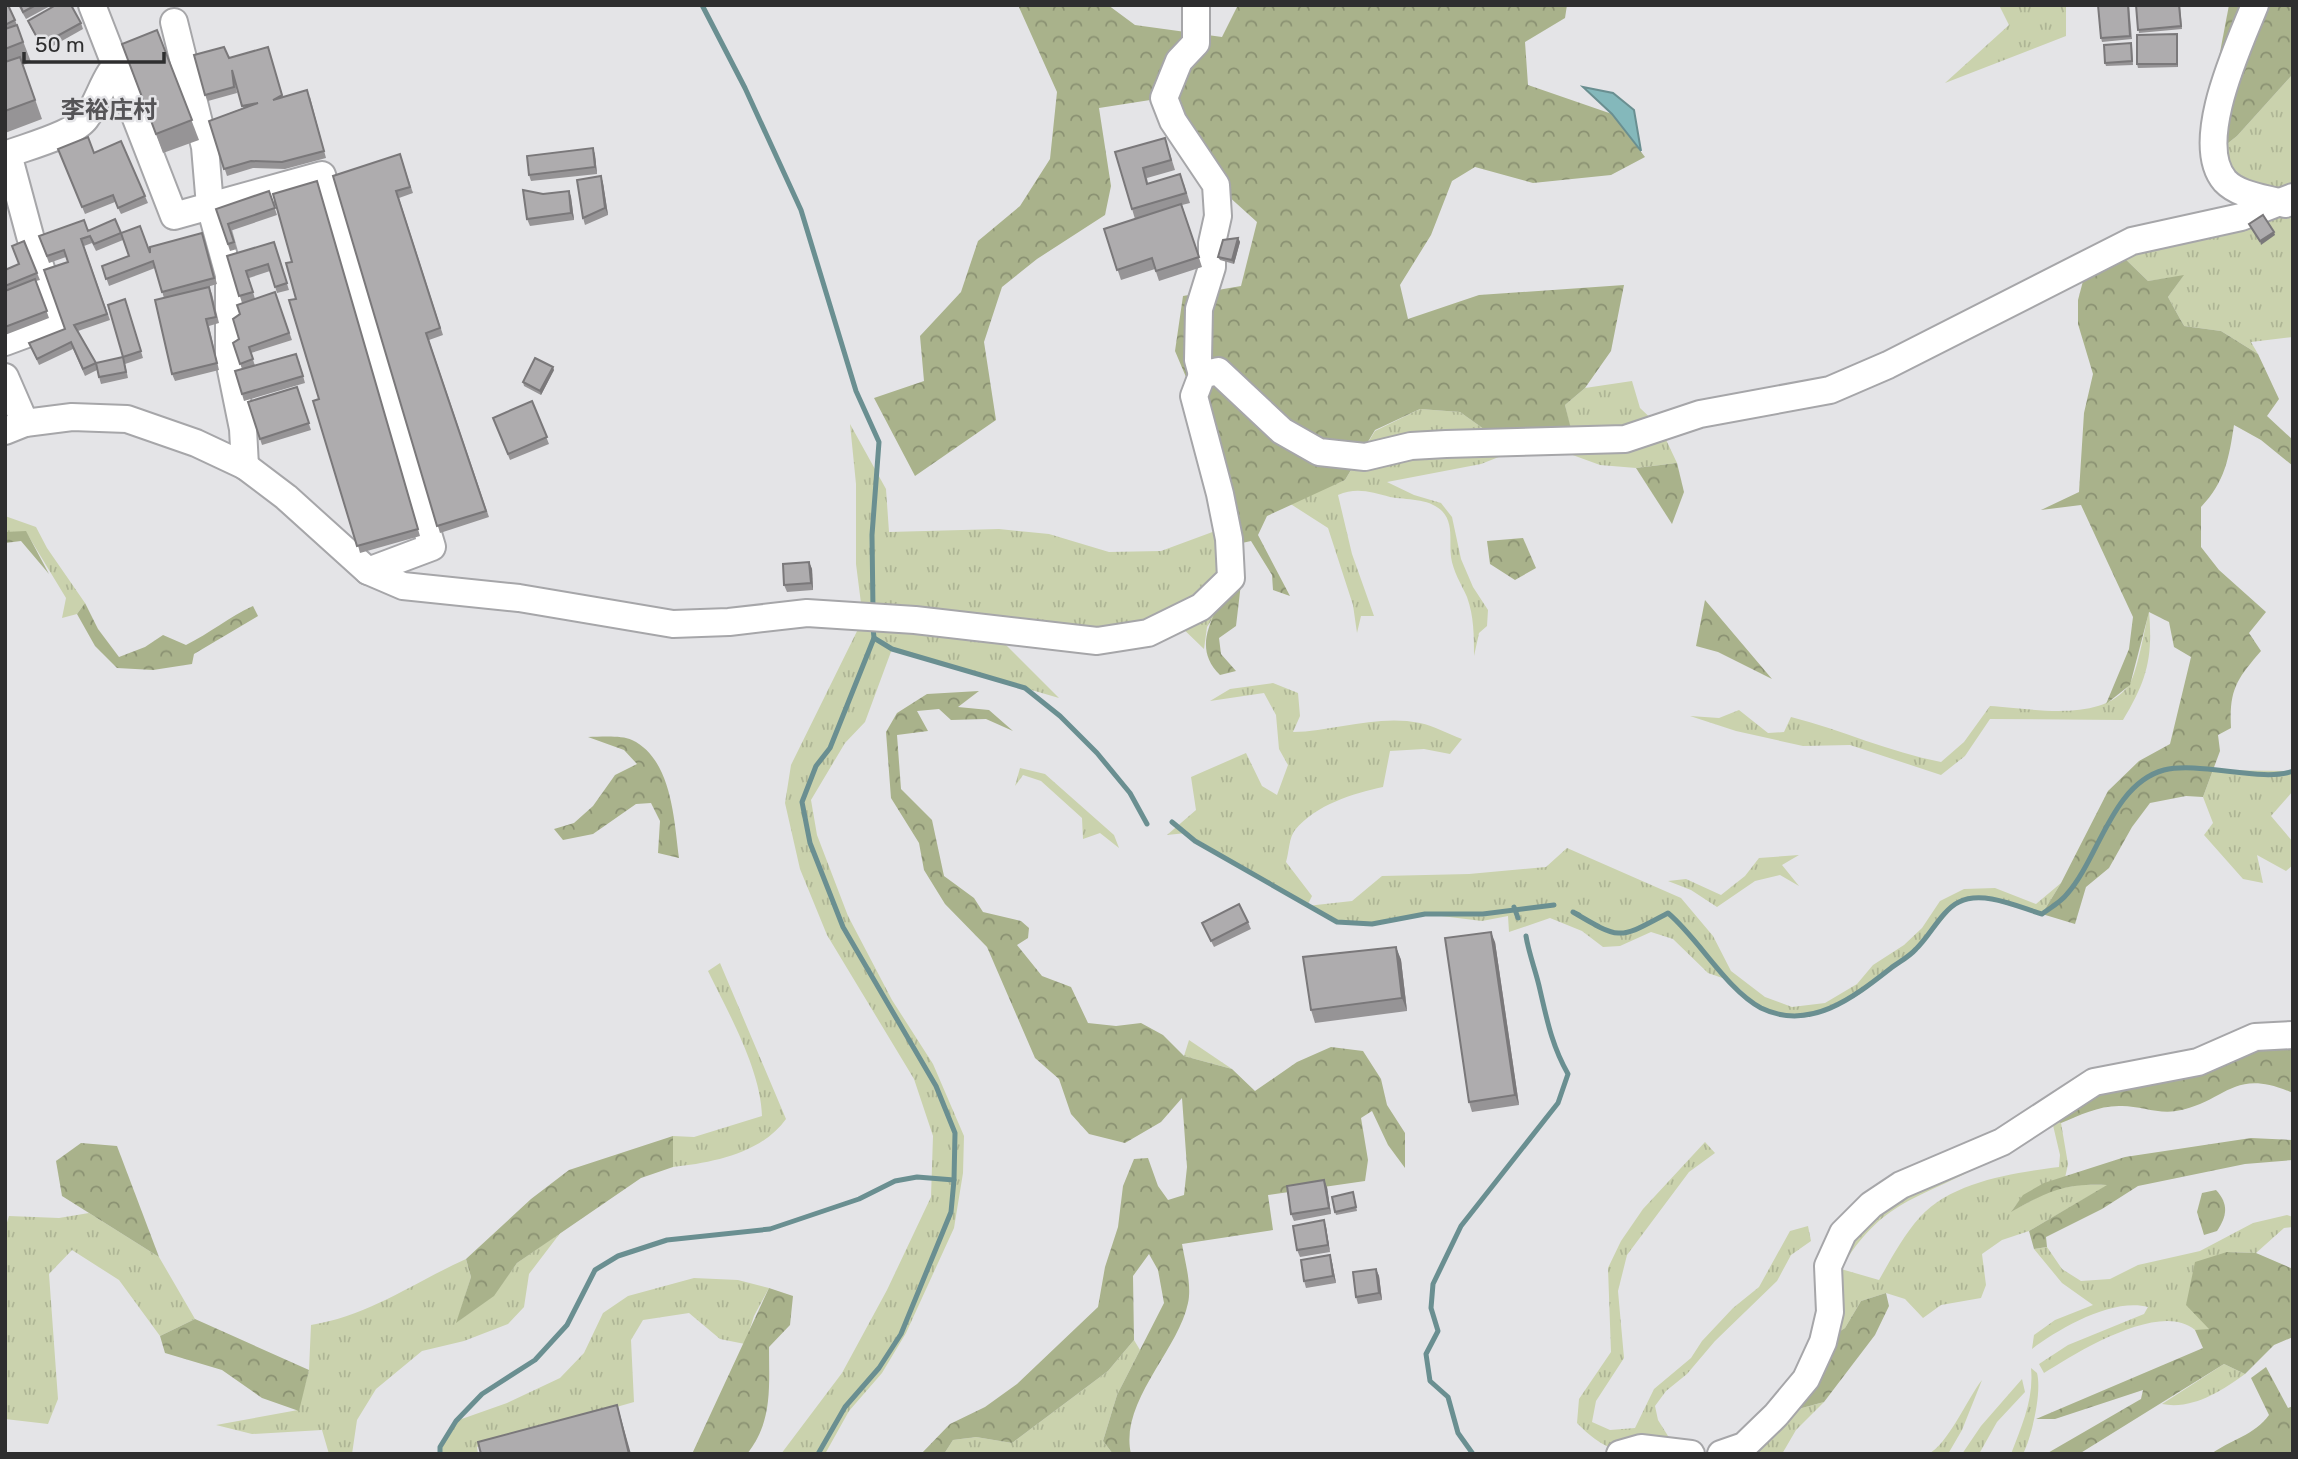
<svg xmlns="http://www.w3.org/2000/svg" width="2298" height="1459" viewBox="0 0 2298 1459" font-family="Rubik,'Noto Sans SC',sans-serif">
<defs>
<pattern id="grass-tufts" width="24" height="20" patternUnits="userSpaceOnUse" patternTransform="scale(1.75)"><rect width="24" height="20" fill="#cad2ad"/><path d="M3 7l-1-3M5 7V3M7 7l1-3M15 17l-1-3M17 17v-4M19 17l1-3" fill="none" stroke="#aeb595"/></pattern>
<pattern id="forest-crowns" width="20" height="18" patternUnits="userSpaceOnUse" patternTransform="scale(1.75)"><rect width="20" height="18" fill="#a9b28b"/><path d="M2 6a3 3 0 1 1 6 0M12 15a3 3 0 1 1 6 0" fill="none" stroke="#8a9172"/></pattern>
</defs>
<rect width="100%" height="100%" fill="#e4e4e7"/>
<g fill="url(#grass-tufts)" fill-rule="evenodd">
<polygon points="1999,5 2066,5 2066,36 1945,83 2009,25"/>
<polygon points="2293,74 2293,337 2251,342 2258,354 2221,331 2184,326 2168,297 2183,276 2148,281 2115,249 2258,198 2213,155 2237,136"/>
<path d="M1632 381 1640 408 1660 427 1677 463 1636 468 1600 465 1537 442 1481 464 1387 482 1414 495 1441 503 1452 517 1461 559 1473 587 1488 610 1487 626 1479 633 1474 656C1474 636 1474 616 1467 597 1461 584 1453 571 1451 557 1449 542 1454 523 1442 511 1429 498 1407 500 1390 497 1372 492 1356 487 1338 495L1352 554 1374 616H1361L1357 633 1353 605 1328 528 1289 503 1345 480 1375 431 1420 409 1460 412 1502 442 1573 441 1565 405 1585 388Z"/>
<polygon points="850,424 886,489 889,532 999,529 1049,534 1109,552 1161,551 1226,527 1221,605 1207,627 1204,649 1174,620 1148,633 990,629 1059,698 892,649 865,722 845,743 811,800 817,835 848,916 892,1000 933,1064 964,1136 963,1173 954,1228 906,1333 882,1373 849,1411 825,1454 781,1454 842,1373 887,1290 931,1197 933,1136 914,1079 827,935 800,869 785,803 791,765 863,619 856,564 856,484"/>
<polygon points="5,516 36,527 47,548 85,603 77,614 62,618 66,598 26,532 5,532"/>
<path d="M2149 611C2153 658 2147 680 2123 720L1990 719 1965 756 1941 775 1850 745 1803 746 1736 731 1690 716 1719 718 1739 710 1768 733 1784 732 1791 717C1842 730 1889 752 1941 762L1964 742 1990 706C2030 708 2101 724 2129 685 2137 674 2145 627 2149 611Z"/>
<path d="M1273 683 1298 693 1300 716 1293 732C1334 731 1379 714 1420 723 1434 726 1448 734 1462 739L1450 754 1424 749 1390 751 1383 787C1352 794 1317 804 1295 830 1289 837 1289 853 1286 862L1312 896 1307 906 1352 901 1382 876 1469 874 1546 867 1567 848 1681 898 1713 936 1731 971 1765 997 1792 1007 1825 1003 1857 984 1873 965 1904 945 1922 928 1940 901 1964 889 1995 888 2036 904 2061 883 2042 914 1978 897 1958 902 1916 950 1860 994 1833 1009 1798 1017 1761 1008 1731 981 1708 973 1673 939 1651 932 1620 946 1603 947 1582 931 1550 918 1509 932 1508 916 1482 921 1425 914 1372 924 1337 922 1186 833 1167 835 1196 810 1191 777 1246 753 1262 786 1277 795 1288 765 1279 749 1276 715 1264 693 1210 701 1230 689Z"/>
<polygon points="1020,768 1045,774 1114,835 1119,848 1100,833 1083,839 1082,818 1041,781 1023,775 1015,786"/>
<polygon points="2213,770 2293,771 2293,791 2271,816 2293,842 2293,865 2286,871 2257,855 2263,883 2243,879 2204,835 2213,823 2203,797"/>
<polygon points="1799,855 1782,865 1799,886 1780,875 1755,881 1717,907 1691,890 1668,881 1686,879 1721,895 1745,876 1759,858"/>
<path d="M720 963 786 1119C762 1153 712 1163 673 1167V1136L694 1137 762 1116C761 1070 728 1012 708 971Z"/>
<polygon points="1189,1040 1232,1069 1184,1056"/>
<path d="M2052 1120 2061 1123 2068 1164 2065 1178C2042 1184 2025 1190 2012 1211L2051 1190 2079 1185H2108L2029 1231 2002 1240 1982 1254 1986 1285 1981 1298 1941 1305 1923 1318 1905 1299 1886 1293 1861 1301 1845 1328 1823 1342 1828 1266 1871 1205ZM2052 1121 2060 1155 2059 1167C2014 1173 1953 1181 1920 1217 1903 1236 1891 1259 1879 1280L1841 1269C1881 1200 1920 1199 1984 1164 2008 1151 2030 1135 2052 1121Z"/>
<path d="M1705 1142 1715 1153 1689 1172 1627 1255 1618 1291 1624 1358 1596 1401 1592 1422 1610 1430 1635 1428 1654 1389 1691 1358 1702 1341 1733 1308 1759 1287 1790 1231 1808 1226 1811 1241 1791 1255 1777 1281 1715 1341 1687 1374 1666 1391 1655 1406 1658 1420 1678 1452C1630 1453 1612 1459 1577 1423L1579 1399 1611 1352 1608 1268 1621 1241 1643 1209Z"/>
<polygon points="89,1213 159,1257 195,1319 160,1336 119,1280 72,1250 49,1274 58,1399 48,1424 5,1419 5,1229 9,1216 59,1218"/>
<path d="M2287 1215 2293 1217V1227L2284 1228 2256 1253 2227 1252 2209 1330H2195C2161 1300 2077 1352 2044 1373L2039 1364 2068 1345 2144 1314 2148 1307C2112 1298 2060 1328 2032 1349L2034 1335 2055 1320 2093 1305 2062 1283 2034 1249 2047 1247 2062 1269 2081 1281 2110 1279 2138 1265 2200 1251 2253 1223Z"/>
<path d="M561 1232 529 1274 524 1307 508 1324 464 1341 422 1351 376 1389 357 1420 352 1454H329L322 1430 252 1434 216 1425 298 1410 309 1370 311 1325C368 1316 415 1282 466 1259L471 1277 457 1322 493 1296 517 1263Z"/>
<polygon points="694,1278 738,1280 769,1288 754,1316 745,1344 720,1339 689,1313 643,1320 631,1340 634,1402 477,1447 478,1454 440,1454 440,1447 456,1421 507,1403 560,1378 584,1353 603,1313 628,1296"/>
<polygon points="1134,1340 1140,1350 1117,1395 1103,1441 1113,1454 944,1454 953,1440 976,1437 1012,1443 1108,1371"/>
<path d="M2224 1364 2245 1374C2222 1391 2192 1410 2162 1404Z"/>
<path d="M2031 1368 2037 1373C2042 1392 2032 1436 2023 1454H2011C2022 1425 2034 1399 2031 1368Z"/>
<polygon points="2022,1379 2025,1392 1997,1422 1979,1454 1962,1454 1981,1426"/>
<path d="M1982 1380 1962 1430 1948 1454H1928C1947 1446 1967 1399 1982 1380Z"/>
<polygon points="1824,1402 1796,1430 1782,1454 1748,1454 1776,1415"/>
</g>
<g fill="url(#forest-crowns)">
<path d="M1018 5H1108L1135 25 1222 37 1238 5H1567L1565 18 1525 42 1528 85 1612 114 1645 157 1611 175 1533 183 1475 167 1452 181 1431 235 1400 285 1408 319 1479 295 1624 285 1611 351 1585 388 1565 405 1574 441 1502 442 1460 412 1420 409 1375 430 1345 480 1267 516 1258 535 1290 596 1273 590 1272 575 1251 541 1242 543V575L1236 626 1219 638 1221 654 1236 671 1220 675C1188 644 1219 611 1231 578L1194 396 1175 351 1183 296 1241 286 1257 222 1216 185 1163 98 1099 108 1111 186 1105 215 1037 259 1002 287 984 342 996 420 915 476 874 398 924 381 920 336 961 292 978 241 1020 206 1050 159 1057 92Z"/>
<polygon points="2229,5 2293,5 2293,74 2237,136 2213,155 2217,68"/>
<path d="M2115 249 2148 281 2184 275 2168 297 2184 326 2221 331 2258 354 2279 399 2267 416 2293 440V466L2261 440 2234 425C2229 458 2225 482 2201 507V547L2219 570 2266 612 2249 633 2261 651C2237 679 2229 689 2231 728L2218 735 2220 751 2203 797 2186 796 2150 803 2132 827 2109 868 2086 887 2075 924 2042 914 2061 883 2108 791 2139 761 2170 744 2191 657 2174 647 2169 622 2149 612 2130 685 2106 704 2129 649 2133 617 2081 505 2041 510 2079 492 2084 413 2093 374 2078 324V300L2088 262Z"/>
<polygon points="1677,463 1684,492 1672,524 1636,468"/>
<polygon points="26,531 49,574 21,541 5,543 5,532"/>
<polygon points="1523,538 1536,568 1515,580 1490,564 1487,541"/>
<polygon points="1705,600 1772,679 1718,652 1696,646"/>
<path d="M85 603 98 629 119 657 145 647 163 635 186 645C210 633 229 617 253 606L258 616 194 654 192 664 153 670 117 668 95 646 77 614Z"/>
<path d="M979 691 958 707 989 710 1013 731 986 719 951 720 939 709 917 711 928 731 897 735 901 789 932 820 944 876 974 898 983 912 1021 921 1029 928 1028 938 1017 945 1042 976 1071 987 1088 1023 1116 1026 1141 1023 1163 1035 1184 1056 1232 1069 1255 1091 1297 1062 1331 1047 1363 1051 1381 1079 1387 1105 1405 1133V1168L1388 1145 1372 1111 1361 1118 1368 1160 1365 1181 1268 1195 1273 1230 1182 1244C1185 1262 1192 1285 1188 1303 1178 1351 1119 1402 1131 1454H1113L1103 1441 1117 1395 1164 1303 1158 1270 1149 1254 1133 1276 1134 1340 1108 1371 1012 1443 976 1437 953 1440 944 1454H921L950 1424 985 1407 1017 1384 1098 1307 1105 1267 1118 1227 1123 1186 1134 1159 1148 1158 1158 1186 1168 1200 1184 1195 1187 1167 1182 1098 1161 1122 1125 1143 1089 1134 1071 1114 1059 1079 1035 1058 987 947 945 904 924 870 919 843 891 798 886 732 897 713 927 694Z"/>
<path d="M588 737C600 737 621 735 632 740 672 759 674 820 679 858L658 853 660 821 651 803 636 804 593 834 563 840 554 829 574 823 593 806 615 775 637 764 624 750Z"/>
<path d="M2293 1035V1093C2232 1066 2227 1102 2176 1111 2158 1114 2140 1106 2122 1106 2100 1105 2080 1115 2061 1123L2052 1120 2055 1105Z"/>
<polygon points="673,1136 673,1167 641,1178 517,1263 494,1296 456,1323 471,1277 466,1259 531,1199 569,1170"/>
<path d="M2251 1138 2293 1140V1160L2245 1164 2138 1186 2102 1209 2046 1237 2047 1247 2034 1249 2029 1231 2107 1185C2063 1183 2047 1192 2011 1212L2023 1195 2044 1183 2125 1157Z"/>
<polygon points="81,1143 117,1146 159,1257 62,1196 56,1161"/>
<path d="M2216 1190C2229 1204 2227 1216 2217 1231L2204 1235 2197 1212 2202 1193Z"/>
<polygon points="2227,1252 2256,1253 2293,1269 2293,1337 2274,1345 2245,1374 2224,1364 2079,1454 2046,1454 2141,1399 2143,1390 2055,1419 2036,1419 2203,1348 2195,1330 2209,1329 2186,1305 2195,1262"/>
<path d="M769 1288 793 1296 790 1325 769 1347C769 1386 773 1422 747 1454H692Z"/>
<polygon points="1886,1293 1889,1306 1875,1335 1824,1402 1776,1415 1823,1342 1845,1328 1861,1301"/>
<polygon points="195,1319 309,1370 299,1411 262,1398 222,1370 165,1353 160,1336"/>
<path d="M2266 1367 2288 1408 2293 1406V1454H2211C2230 1440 2255 1435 2269 1415L2251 1378Z"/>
</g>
<polygon fill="#84b8bb" stroke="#6a8f91" stroke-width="2" points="1583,87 1613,93 1634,110 1641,151 1612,114"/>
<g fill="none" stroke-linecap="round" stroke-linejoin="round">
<g stroke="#6a8f91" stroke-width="5">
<polyline points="702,5 745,88 801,210 856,391 879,442 872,535 873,610"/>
<polyline points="874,638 892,649 1025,688 1060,716 1097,753 1130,793 1147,824"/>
<polyline points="1172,822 1195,841 1337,922 1372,924 1425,914 1483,914 1554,905"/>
<polyline points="1514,907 1518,918"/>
<path d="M1579 915 1573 912C1622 941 1619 939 1668 913 1699 939 1726 989 1761 1008 1810 1032 1854 997 1891 968 1899 962 1909 957 1916 949 1930 936 1942 910 1959 902 1983 890 2018 907 2042 914 2050 908 2061 902 2067 894 2099 858 2112 784 2164 770 2200 761 2263 783 2293 771"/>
<polyline points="440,1454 440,1447 456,1421 482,1394 535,1360 567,1325 595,1270 618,1256 667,1240 770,1229 859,1199 895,1181 917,1177 954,1180"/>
<polyline points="818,1454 845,1407 879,1368 901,1334 951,1212 954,1180 955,1133 936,1086 843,927 810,843 802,802 816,766 830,748 874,638 873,627"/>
<path d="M1473 1454 1458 1433 1448 1397 1430 1381 1426 1354 1438 1331 1431 1308 1433 1284 1461 1226 1558 1103 1568 1074C1552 1046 1547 1020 1540 990 1536 971 1529 955 1526 936"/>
</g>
<g stroke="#a6a6a9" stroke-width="30">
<g id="minor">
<polyline points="92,5 174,216 322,175 432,547 368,571"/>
<polyline points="1196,5 1196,43 1179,61 1164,98 1173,121 1216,185 1218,216 1212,243 1212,267 1199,309 1198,360 1202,375"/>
<path d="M2255 5C2239 45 2192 143 2225 181 2239 196 2267 198 2285 204"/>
<polyline points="174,22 205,147 210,206 229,275 229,360 243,429 245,466"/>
<path d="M5 155C25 147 74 135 86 118 101 99 104 71 125 58"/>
<polyline points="5,342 59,322 30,236 8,154"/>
<polyline points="5,377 25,423"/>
<polyline points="5,431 25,423 72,417 127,419 196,443 245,466 286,497 368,571 403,586 519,598 673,624 729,622 807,613 915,620 1097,641 1148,633 1201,607 1231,578 1229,539 1220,494 1194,396 1202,375 1218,371 1282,431 1319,452 1365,457 1411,446 1446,444 1625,439 1700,414 1830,390 1888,365 2132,241 2241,217 2293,197"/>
<polyline points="1620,1454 1641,1448 1691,1454"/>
<polyline points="1721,1454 1744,1446 1776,1415 1806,1379 1823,1342 1830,1312 1828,1266 1843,1233 1871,1205 1901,1185 2002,1142 2094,1082 2198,1062 2255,1037 2293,1035"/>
</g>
</g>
<use href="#minor" stroke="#fff" stroke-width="26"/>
</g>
<g fill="#969496">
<polygon points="5,5 15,20 31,62 23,65 42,119 5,133"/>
<polygon points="18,5 52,5 26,19"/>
<polygon points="2129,5 2132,39 2102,42 2101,38"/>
<polygon points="2136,5 2180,5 2182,29 2139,33"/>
<polygon points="28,21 81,23 83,29 44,51 31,28"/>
<polygon points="157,30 199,140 163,153 122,44"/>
<polygon points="2177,34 2178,38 2178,67 2138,68 2137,64"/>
<polygon points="2131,43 2132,47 2133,65 2106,66 2105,63"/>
<polygon points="268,47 283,97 310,97 326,158 285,169 253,168 227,176 209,121 243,108 235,80 237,93 208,101 205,95"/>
<polygon points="1165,138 1175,170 1147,178 1148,184 1184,184 1190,203 1182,205 1202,267 1159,281 1155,269 1121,280 1104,229 1135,219 1115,152"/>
<polygon points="593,148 595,155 597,174 531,181 529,175"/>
<polygon points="58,149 94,153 145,196 148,203 121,214 115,202 85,214"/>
<polygon points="400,154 413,193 399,198 443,335 429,340 489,517 440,533 333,176"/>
<polygon points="601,176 603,183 608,215 585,225 583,218"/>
<polygon points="319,188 420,536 360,553 319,399 296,299 292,262"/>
<polygon points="269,191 277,215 230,231 237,249 230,251 216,209"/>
<polygon points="569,191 571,197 574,220 530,226 527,219"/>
<polygon points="88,231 121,233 150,253 205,240 217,284 194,291 209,287 212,294 219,323 209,326 219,370 175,381 172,374 164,298 155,268 109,286 102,266 129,256 123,240 96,251 92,243 84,246 110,320 78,331 96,363 123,357 125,299 143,358 125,364 128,378 101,384 97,370 85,376 73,349 39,365 29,343 65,329 68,262 66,257 49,263 39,236"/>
<polygon points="1238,238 1240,242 1234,264 1220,260 1218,257"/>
<polygon points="24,241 40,280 36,281 49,318 5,335 5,270 19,265"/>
<polygon points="274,242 289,290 277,293 270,271 249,278 255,299 242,303 227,256"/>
<polygon points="275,292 292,340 251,353 255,366 299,361 305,383 244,401 235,371 242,369 233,343 239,339"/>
<polygon points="554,370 541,395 524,386 523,382"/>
<polygon points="297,387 311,430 262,445 248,402"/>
<polygon points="532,401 549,444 510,460 493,418"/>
<polygon points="809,562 812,569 813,590 787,592 784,585"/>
<polygon points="1248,922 1251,929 1214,947 1202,923"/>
<polygon points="1495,942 1519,1105 1472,1112 1469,1102"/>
<polygon points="1396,947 1401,960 1407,1011 1315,1023 1311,1010"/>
<polygon points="1327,1187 1331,1214 1294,1221 1291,1214"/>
<polygon points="1354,1196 1357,1211 1336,1215 1335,1212"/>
<polygon points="1324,1220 1326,1227 1330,1252 1300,1257 1297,1250"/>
<polygon points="1330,1255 1332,1262 1336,1283 1306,1288 1304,1281"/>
<polygon points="1376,1269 1379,1276 1382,1300 1358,1304 1356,1297"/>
</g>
<g fill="#7a787a">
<polygon points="2177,34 2178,38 2178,67 2177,64"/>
<polygon points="593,148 595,155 597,174 595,167"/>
<polygon points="601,176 603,183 608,215 605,208"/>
<polygon points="569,191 571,197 574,220 571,213"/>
<polygon points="2274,232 2275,235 2261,245 2260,241"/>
<polygon points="1238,238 1240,242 1234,264 1232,260"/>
<polygon points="553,367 554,370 541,395 540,391"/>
<polygon points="809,562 812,569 813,590 811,583"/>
<polygon points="1491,932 1495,942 1519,1105 1515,1095"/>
<polygon points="1396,947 1401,960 1407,1011 1402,998"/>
<polygon points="1324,1180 1327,1187 1331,1214 1329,1208"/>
<polygon points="1324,1220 1326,1227 1330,1252 1328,1245"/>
<polygon points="1330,1255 1332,1262 1336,1283 1333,1276"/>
<polygon points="1376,1269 1379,1276 1382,1300 1379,1293"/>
<polygon points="617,1405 620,1415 631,1454 629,1454"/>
</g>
<g fill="#aeacae" stroke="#7a787a" stroke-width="2">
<polygon points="5,5 8,5 15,20 5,25"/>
<polygon points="20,5 36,5 23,12"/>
<polygon points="56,5 71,5 81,23 41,45 28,21"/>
<polygon points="2098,5 2128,5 2130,36 2101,38"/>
<polygon points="2136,5 2179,5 2181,26 2138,30"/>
<polygon points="17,25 23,42 5,49 5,29"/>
<polygon points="157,30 192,120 156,134 122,44"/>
<polygon points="2177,34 2177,64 2137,64 2137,35"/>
<polygon points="2131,43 2132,61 2105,63 2104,45"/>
<polygon points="224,47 229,58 268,47 282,95 273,100 307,90 324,151 282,162 251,161 224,169 209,121 258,103 242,106 232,70 234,87 205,95 194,55"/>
<polygon points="20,57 35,100 5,111 5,62"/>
<polygon points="88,137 94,153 121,141 145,196 118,208 113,195 82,207 58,149"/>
<polygon points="1165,138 1171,160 1143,168 1147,184 1180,174 1186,193 1132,209 1115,152"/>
<polygon points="593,148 595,167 529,175 527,156"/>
<polygon points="400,154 410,187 396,191 440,328 426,333 486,511 437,526 333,176"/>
<polygon points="601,176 605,208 583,218 577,180"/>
<polygon points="317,181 418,529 357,546 313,401 319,399 289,300 296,299 286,263 292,262 273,194"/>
<polygon points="523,190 543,194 569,191 571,213 527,219"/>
<polygon points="269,191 275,208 228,224 234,242 228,244 216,209"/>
<polygon points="1181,204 1199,257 1156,271 1152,258 1117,270 1104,229"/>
<polygon points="2263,215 2274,232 2260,241 2249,224"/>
<polygon points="115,219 121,233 94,244 90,236 81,239 107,314 74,325 96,363 83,369 71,342 37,359 29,343 65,329 44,270 68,262 64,250 47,256 39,236 84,220 88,231"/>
<polygon points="140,226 150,253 150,247 202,233 214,278 162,292 153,261 106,279 102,266 129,256 121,233"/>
<polygon points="1238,238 1232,260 1218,257 1223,240"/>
<polygon points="24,241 37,273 5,286 5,270 19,264 12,246"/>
<polygon points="274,242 287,283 275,287 268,264 246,271 253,292 239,296 227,256"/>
<polygon points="35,279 47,311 5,327 5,291"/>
<polygon points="209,287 216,317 206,319 217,363 172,374 155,300"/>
<polygon points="275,292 289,333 249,347 253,359 240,364 233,343 239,339 233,319 240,314 237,305"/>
<polygon points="125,299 141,351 123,357 108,305"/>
<polygon points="296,354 303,376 242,394 235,371"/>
<polygon points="123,357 126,372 99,377 96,363"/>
<polygon points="535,358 553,367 540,391 523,382"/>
<polygon points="297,387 309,423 260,439 248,402"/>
<polygon points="532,401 547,437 508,454 493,418"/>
<polygon points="809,562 811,583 784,585 783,564"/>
<polygon points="1239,904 1248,922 1211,941 1202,923"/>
<polygon points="1491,932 1515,1095 1469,1102 1445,938"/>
<polygon points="1396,947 1402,998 1311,1010 1303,957"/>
<polygon points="1324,1180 1329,1208 1291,1214 1287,1186"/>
<polygon points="1353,1192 1356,1207 1335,1212 1332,1197"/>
<polygon points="1324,1220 1328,1245 1297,1250 1293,1226"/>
<polygon points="1330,1255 1333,1276 1304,1281 1301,1260"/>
<polygon points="1376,1269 1379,1293 1356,1297 1353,1272"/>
<polygon points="617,1405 629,1454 481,1454 478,1442"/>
</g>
<g text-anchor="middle" stroke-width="5" stroke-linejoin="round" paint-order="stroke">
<g font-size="24" font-weight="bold" fill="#555457" stroke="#e4e4e7">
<text x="109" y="118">李裕庄村</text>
</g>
</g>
<rect width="2298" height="1459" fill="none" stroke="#2e2e2f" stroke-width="14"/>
<path d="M24 52v10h140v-10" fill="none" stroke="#2e2e2f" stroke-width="3.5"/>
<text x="35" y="52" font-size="21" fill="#2e2e2f" stroke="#e4e4e7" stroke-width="5" paint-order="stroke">50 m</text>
</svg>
